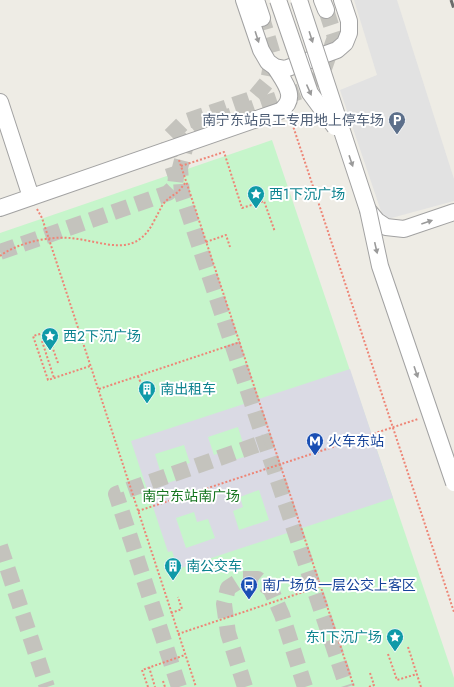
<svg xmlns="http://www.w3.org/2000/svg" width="454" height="687" viewBox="0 0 454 687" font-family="Jost,'Noto Sans SC',sans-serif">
<rect width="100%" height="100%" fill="#eeece5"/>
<polygon fill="#c6f5cb" points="272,140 454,678 454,687 0,687 0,233"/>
<polygon fill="#e2e2e2" points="354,0 397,0 454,179 454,201 384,220 340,90 377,75"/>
<path fill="#dadae4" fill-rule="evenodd" d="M350 369 393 498 178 569 172 551 168 552 131 441ZM238 427 247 456 228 462 225 451 214 455 208 437ZM184 445 190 463 179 466 183 478 164 484 155 454ZM259 490 269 520 239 530 233 511 243 507 240 497ZM194 512 197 522 208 519 215 538 186 548 176 518Z"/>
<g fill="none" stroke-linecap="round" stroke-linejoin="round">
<g stroke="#c4c3bd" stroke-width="16" stroke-dasharray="16 8" stroke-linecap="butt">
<polyline points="326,10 335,37 325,66 304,90 207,124 187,141 180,168 182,194 347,687"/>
<polyline points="0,252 168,193 175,186 176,177 168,153 170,136 184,122 254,98 268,81 273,55 262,18"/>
<polyline points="0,546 47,687"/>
<polyline points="179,687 116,494 265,442"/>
<polyline points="245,687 228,633 224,604 228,588 242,579 258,579 271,590 282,615 305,687"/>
</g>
<g stroke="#a2a2a2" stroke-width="18">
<g id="minor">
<polyline points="244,0 261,50 268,62 275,67 285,69 337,50 345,43 349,33 349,21 342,0"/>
<polyline points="256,0 262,18"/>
<polyline points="322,0 326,10"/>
<polyline points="0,102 31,197"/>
<path d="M0 208 280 111C299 98 284 82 275 67"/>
<polyline points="368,210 377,221 386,227 404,229 454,212"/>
</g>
</g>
<g stroke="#ee8576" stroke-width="2" stroke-dasharray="2 2" stroke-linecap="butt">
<polyline points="291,120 454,612"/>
<polyline points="179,160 354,687"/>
<polyline points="181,166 224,152 242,208 264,201 275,232"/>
<polyline points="37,209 42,218 196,687"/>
<polyline points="154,221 163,204 169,198 178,192 186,182"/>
<polyline points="206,242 226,235 230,247"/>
<polyline points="42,341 54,378"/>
<polyline points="58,363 47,332 33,336 48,380 90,366"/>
<polyline points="138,376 142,386"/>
<polyline points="99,389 240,342"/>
<polyline points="138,511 418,419"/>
<polyline points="171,613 182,609 178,597"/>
<polyline points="178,634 321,586"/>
<polyline points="408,647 421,687"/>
<polyline points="388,654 397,680 417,674"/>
<polyline points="149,667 155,687"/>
<polyline points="163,681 165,687"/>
<polyline points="148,687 142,670 185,655"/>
<polyline points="369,687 374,685 370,673"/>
</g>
<use href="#minor" stroke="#fff" stroke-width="16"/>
<polyline stroke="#6c6c6c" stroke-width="3" stroke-dasharray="8 8" stroke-linecap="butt" points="451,0 454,9"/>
<g stroke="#a2a2a2" stroke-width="18" stroke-linecap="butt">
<g id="minor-bridge">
<polyline points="278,0 310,93 335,127"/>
<polyline points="299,0 368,210 380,266 454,483"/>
</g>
</g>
<path stroke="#ee8576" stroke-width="2" stroke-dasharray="2 2" stroke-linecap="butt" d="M0 256C17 243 49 236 70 238 104 241 135 260 154 221"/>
<use href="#minor-bridge" stroke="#fff" stroke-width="16"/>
</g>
<defs><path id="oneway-solid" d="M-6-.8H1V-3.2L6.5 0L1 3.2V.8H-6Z"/></defs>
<g fill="#9a9a9a">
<use href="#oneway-solid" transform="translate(257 37) rotate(72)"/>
<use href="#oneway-solid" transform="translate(311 37) rotate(72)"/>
<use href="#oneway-solid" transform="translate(309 90) rotate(66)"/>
<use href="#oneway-solid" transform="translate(351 161) rotate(71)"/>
<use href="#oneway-solid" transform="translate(427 222) rotate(-19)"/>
<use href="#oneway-solid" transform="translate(376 248) rotate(77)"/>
<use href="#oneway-solid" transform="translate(416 372) rotate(71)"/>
</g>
<defs>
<g id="parking-pin" transform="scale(0.9)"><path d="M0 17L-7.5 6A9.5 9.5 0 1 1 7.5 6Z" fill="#5c6f8a" stroke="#fff"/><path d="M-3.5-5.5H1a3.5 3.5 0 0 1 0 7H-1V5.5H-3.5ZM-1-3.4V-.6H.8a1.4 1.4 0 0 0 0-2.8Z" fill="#fff"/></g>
<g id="sight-pin" transform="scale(0.9)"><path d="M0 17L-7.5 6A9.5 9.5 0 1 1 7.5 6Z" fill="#0f9aa8" stroke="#fff"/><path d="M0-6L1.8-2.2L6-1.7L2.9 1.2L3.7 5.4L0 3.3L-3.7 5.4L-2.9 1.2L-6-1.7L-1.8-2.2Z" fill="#fff"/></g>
<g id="building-pin" transform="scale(0.9)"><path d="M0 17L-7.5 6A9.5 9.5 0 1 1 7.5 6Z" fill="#0f9aa8" stroke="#fff"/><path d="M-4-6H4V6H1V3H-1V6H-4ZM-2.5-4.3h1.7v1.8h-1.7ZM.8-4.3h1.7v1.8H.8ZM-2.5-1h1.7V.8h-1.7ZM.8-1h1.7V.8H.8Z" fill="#fff"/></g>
<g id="metro-pin" transform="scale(0.9)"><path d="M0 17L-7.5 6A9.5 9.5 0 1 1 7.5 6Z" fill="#1a4fb4" stroke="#fff"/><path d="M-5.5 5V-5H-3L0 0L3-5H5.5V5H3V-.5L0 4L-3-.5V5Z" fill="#fff"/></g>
<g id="bus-pin" transform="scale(0.9)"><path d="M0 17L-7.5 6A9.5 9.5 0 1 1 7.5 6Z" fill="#1a4fb4" stroke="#fff"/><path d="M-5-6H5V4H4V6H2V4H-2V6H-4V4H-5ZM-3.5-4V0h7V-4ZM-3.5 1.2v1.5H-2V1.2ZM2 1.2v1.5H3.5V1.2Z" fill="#fff"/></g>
</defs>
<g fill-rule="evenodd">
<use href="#parking-pin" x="397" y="120"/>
<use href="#sight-pin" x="256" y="194"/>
<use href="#sight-pin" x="50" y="336"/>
<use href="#building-pin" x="147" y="389"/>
<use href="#metro-pin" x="315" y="441"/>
<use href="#building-pin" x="173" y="566"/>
<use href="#bus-pin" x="249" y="585"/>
<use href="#sight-pin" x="395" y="637"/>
</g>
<g text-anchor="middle" stroke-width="4" stroke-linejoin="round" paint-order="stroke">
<g font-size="14" fill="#4e5e75" stroke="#fff" text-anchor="end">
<text x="384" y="125">南宁东站员工专用地上停车场</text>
</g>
<g font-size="14" fill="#0d838f" stroke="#fff" text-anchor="start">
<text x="269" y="199">西1下沉广场</text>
<text x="63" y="341">西2下沉广场</text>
<text x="160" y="394">南出租车</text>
<text x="186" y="571">南公交车</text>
<text x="382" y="642" text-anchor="end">东1下沉广场</text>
</g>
<g font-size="14" fill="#164399" stroke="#fff" text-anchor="start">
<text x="328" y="446">火车东站</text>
<text x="262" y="590">南广场负一层公交上客区</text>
</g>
<g font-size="14" fill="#15741f" stroke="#fff">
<text x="191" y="501">南宁东站南广场</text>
</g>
</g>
</svg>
